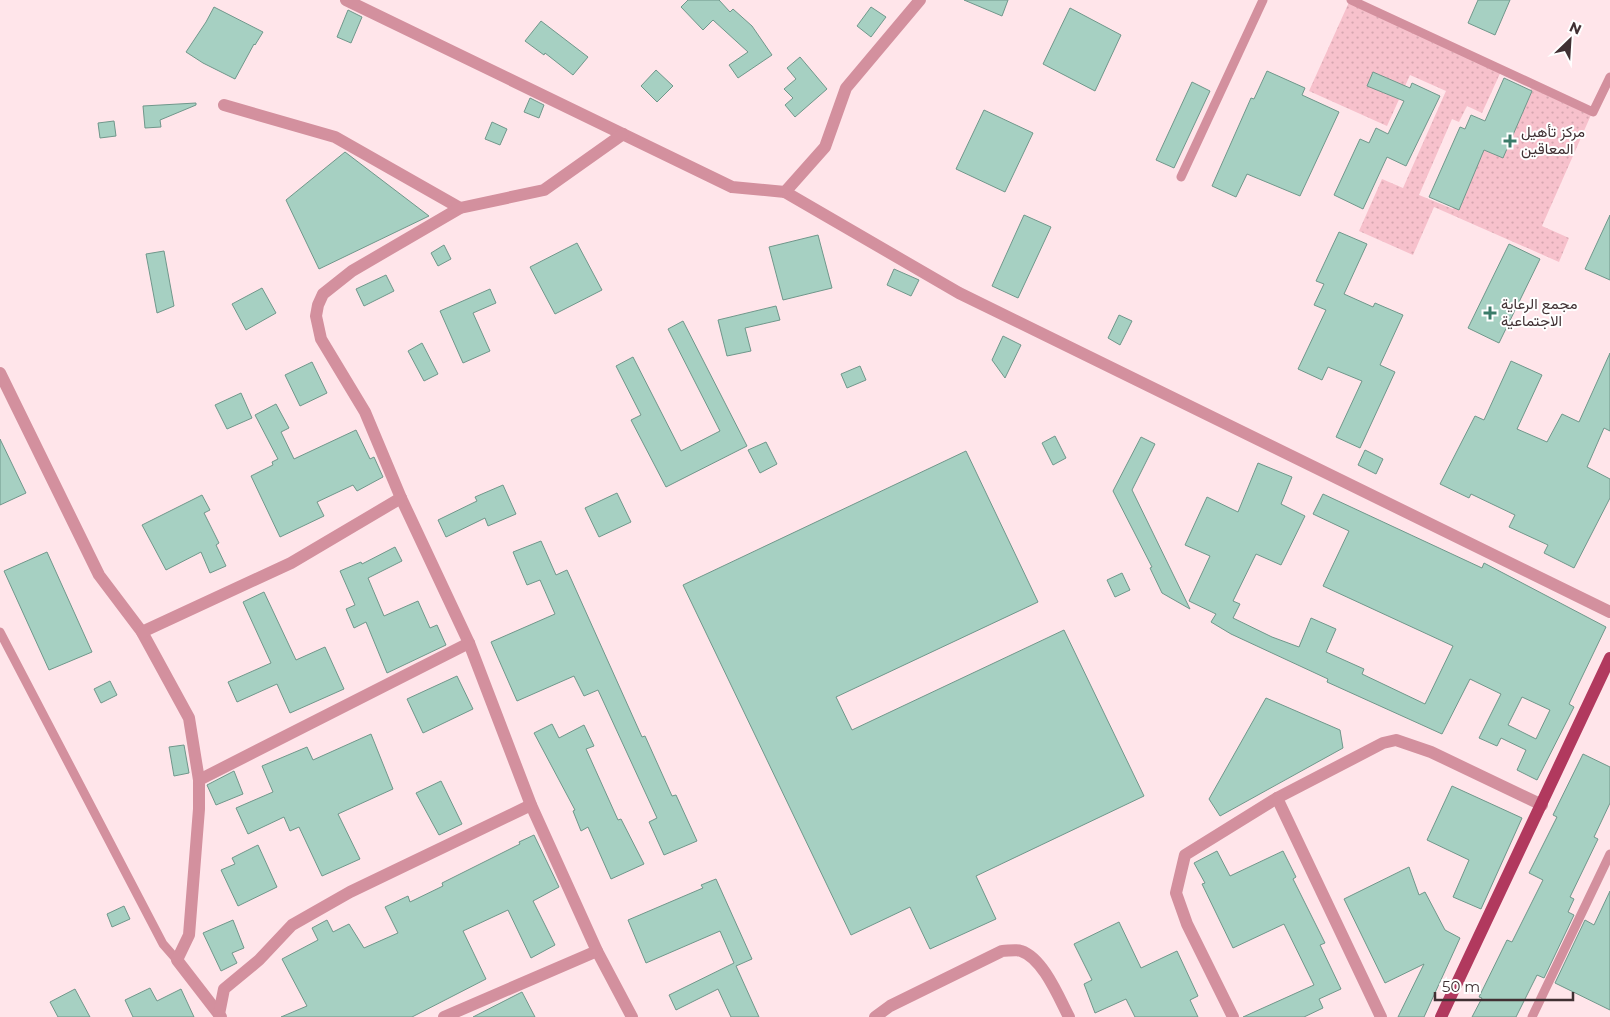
<svg xmlns="http://www.w3.org/2000/svg" width="1610" height="1017" viewBox="0 0 1610 1017" font-family="Montserrat,Vazirmatn,sans-serif">
<defs>
<pattern id="garden-dots" width="8" height="8" patternUnits="userSpaceOnUse" patternTransform="scale(1.25)"><rect width="8" height="8" fill="#f7c1cc"/><path d="M2 2h.1M6 6h.1" fill="none" stroke="#d5a6b0" stroke-width="1.8" stroke-linecap="round"/></pattern>
</defs>
<rect width="100%" height="100%" fill="#ffe5ea"/>
<polygon fill="url(#garden-dots)" points="1350,0 1503,67 1482,113 1467,106 1459,122 1452,119 1419,195 1453,209 1481,146 1502,155 1531,88 1591,115 1542,226 1569,238 1559,262 1434,207 1413,255 1359,231 1382,179 1403,188 1446,91 1410,75 1387,126 1309,91"/>
<g fill="#a6d0c2" stroke="#70978b" fill-rule="evenodd">
<polygon points="688,0 719,0 730,12 733,9 752,26 772,55 738,78 729,65 748,52 713,20 703,30 681,7"/>
<polygon points="964,0 1008,0 1002,16"/>
<polygon points="1478,0 1510,0 1495,35 1468,23"/>
<polygon points="214,7 263,32 255,45 254,44 235,79 203,63 186,52 206,22"/>
<polygon points="871,7 886,17 871,37 857,26"/>
<polygon points="1070,8 1121,35 1095,91 1043,64"/>
<polygon points="348,10 362,17 351,43 337,37"/>
<polygon points="541,21 588,57 573,75 545,53 544,55 525,41"/>
<polygon points="800,57 827,89 795,117 785,105 793,98 784,89 796,79 787,68"/>
<polygon points="656,70 673,86 657,102 641,86"/>
<polygon points="1267,71 1305,88 1302,95 1339,112 1300,196 1247,174 1236,197 1212,186 1251,98 1254,99"/>
<polygon points="1373,72 1410,88 1412,83 1440,96 1406,166 1387,157 1363,209 1334,195 1360,139 1369,143 1376,128 1388,134 1404,101 1367,86"/>
<polygon points="1504,78 1532,91 1503,158 1484,150 1459,210 1429,197 1460,127 1465,129 1471,115 1485,121"/>
<polygon points="1192,82 1210,91 1174,168 1156,160"/>
<polygon points="530,98 544,105 539,118 524,112"/>
<polygon points="196,103 196,105 160,120 161,127 145,128 143,106"/>
<polygon points="984,110 1033,133 1005,192 956,169"/>
<polygon points="114,121 116,136 100,138 98,123"/>
<polygon points="492,122 507,129 500,145 485,139"/>
<polygon points="345,152 429,216 319,269 286,200"/>
<polygon points="1024,215 1051,227 1018,298 992,286"/>
<polygon points="1610,215 1610,280 1585,269"/>
<polygon points="1339,232 1367,244 1344,294 1373,307 1375,303 1403,315 1380,365 1395,372 1360,448 1336,437 1362,381 1328,367 1322,380 1298,369 1326,310 1314,305 1324,284 1316,281"/>
<polygon points="818,235 832,288 783,300 769,247"/>
<polygon points="577,243 602,290 555,314 530,267"/>
<polygon points="1509,244 1540,259 1499,343 1468,328"/>
<polygon points="444,245 451,259 438,266 431,253"/>
<polygon points="164,251 174,306 157,313 146,254"/>
<polygon points="894,269 919,280 911,296 887,285"/>
<polygon points="386,275 394,291 364,306 356,289"/>
<polygon points="262,288 276,313 246,330 232,304"/>
<polygon points="490,289 496,303 473,313 490,351 463,363 440,311"/>
<polygon points="776,306 780,320 745,328 751,351 727,356 718,320"/>
<polygon points="1119,315 1132,321 1120,345 1108,338"/>
<polygon points="683,321 747,446 666,487 631,420 641,415 616,366 633,357 681,451 720,431 668,329"/>
<polygon points="1003,336 1021,345 1005,378 992,360"/>
<polygon points="422,343 438,374 424,381 408,351"/>
<polygon points="1610,353 1610,431 1604,428 1587,467 1610,479 1610,498 1574,568 1544,553 1548,545 1509,527 1515,515 1471,494 1469,498 1440,484 1475,416 1484,420 1511,361 1542,375 1517,429 1547,442 1562,414 1579,422"/>
<polygon points="312,362 327,393 300,406 285,375"/>
<polygon points="860,366 866,380 847,388 841,374"/>
<polygon points="241,393 252,418 227,429 215,405"/>
<polygon points="276,404 289,428 281,432 294,459 356,430 370,459 374,457 383,477 357,491 353,485 317,502 324,516 280,537 251,476 273,465 272,462 278,459 255,415"/>
<polygon points="1055,436 1066,458 1053,465 1042,443"/>
<polygon points="1141,437 1155,444 1132,490 1190,609 1162,593 1150,568 1152,567 1113,491"/>
<polygon points="0,439 26,493 0,505"/>
<polygon points="766,442 777,464 760,473 748,450"/>
<polygon points="1365,450 1383,459 1376,474 1358,465"/>
<polygon points="966,451 1038,602 836,697 852,730 1064,630 1144,796 976,876 996,919 930,949 910,907 851,935 683,585"/>
<path d="M1258 463 1292 477 1281 504 1305 516 1281 565 1256 554 1233 601 1240 604 1233 618 1272 637 1299 647 1311 618 1336 629 1326 652 1364 669 1362 674 1425 704 1453 646 1323 586 1349 531 1313 514 1323 494 1482 568 1484 563 1606 627 1569 704 1574 707 1537 780 1517 770 1526 750 1501 738 1497 746 1479 738 1501 694 1470 679 1442 734 1327 682 1328 679 1231 634 1211 622 1216 614 1189 601 1210 556 1185 545 1207 497 1238 512ZM1522 697 1550 710 1536 739 1508 725Z"/>
<polygon points="503,485 516,514 488,526 485,518 446,537 438,520 477,501 475,497"/>
<polygon points="617,493 631,522 599,537 585,508"/>
<polygon points="202,495 210,510 204,513 219,543 216,545 226,566 210,573 201,552 166,570 142,525"/>
<polygon points="541,541 556,575 567,570 642,737 645,736 672,796 676,795 697,841 664,855 649,822 657,818 598,690 584,696 574,676 517,701 491,642 555,614 540,580 527,585 513,552"/>
<polygon points="395,547 402,561 368,578 384,616 418,601 430,628 437,625 446,645 387,673 366,622 354,628 346,609 355,605 340,571 361,562 362,564"/>
<polygon points="47,552 92,652 49,670 4,571"/>
<polygon points="1122,573 1130,590 1115,597 1107,580"/>
<polygon points="264,592 296,660 325,647 344,689 290,713 277,684 237,702 228,682 271,663 243,602"/>
<polygon points="457,676 473,709 423,733 407,699"/>
<polygon points="110,681 117,695 101,703 94,689"/>
<polygon points="1266,698 1340,730 1343,748 1220,816 1209,799"/>
<polygon points="552,724 559,738 584,725 594,746 586,749 618,820 621,819 644,864 611,879 588,827 581,831 573,811 575,810 534,733"/>
<polygon points="371,734 393,789 338,814 360,859 322,876 299,827 290,831 284,817 248,834 236,808 273,792 262,766 307,747 313,760"/>
<polygon points="184,745 189,773 174,776 169,747"/>
<polygon points="1583,754 1610,767 1610,803 1594,837 1598,839 1570,897 1574,899 1568,912 1574,915 1544,978 1537,975 1516,1017 1472,1017 1482,998 1479,997 1507,940 1512,942 1543,880 1529,873 1557,817 1553,815"/>
<polygon points="234,771 243,794 216,805 207,785"/>
<polygon points="441,781 462,824 439,835 416,793"/>
<polygon points="1452,786 1522,818 1481,909 1453,897 1469,860 1427,840"/>
<polygon points="534,835 559,887 533,901 555,945 531,958 508,910 463,931 486,979 412,1017 281,1017 307,1006 282,959 318,940 312,928 327,920 333,932 349,924 364,948 398,933 385,907 408,896 410,902 443,886 442,883 520,844 519,842"/>
<polygon points="258,845 277,887 238,906 221,870 235,864 232,858"/>
<polygon points="1217,851 1230,876 1283,851 1296,877 1293,879 1325,943 1320,945 1341,989 1319,999 1323,1008 1304,1017 1243,1017 1314,985 1284,924 1233,948 1202,884 1205,883 1194,863"/>
<polygon points="1409,867 1419,895 1425,892 1445,930 1460,938 1424,1017 1398,1017 1424,964 1385,983 1344,899"/>
<polygon points="716,879 752,959 736,966 759,1017 731,1017 718,989 676,1010 669,995 734,963 720,931 646,963 628,920 703,888 701,885"/>
<polygon points="1610,891 1610,1010 1555,983 1585,920 1594,925"/>
<polygon points="124,906 130,919 112,927 107,914"/>
<polygon points="233,920 244,948 232,953 237,963 221,971 203,933"/>
<polygon points="1119,922 1141,968 1177,951 1198,996 1190,1000 1198,1017 1135,1017 1126,999 1095,1013 1084,984 1092,980 1074,944"/>
<polygon points="150,988 157,1001 181,989 194,1017 133,1017 125,1000"/>
<polygon points="75,989 90,1017 58,1017 50,1002"/>
<polygon points="522,992 535,1017 473,1017 516,995"/>
</g>
<g fill="none" stroke-linecap="round" stroke-linejoin="round">
<g stroke="#d3909e" stroke-width="9">
<polyline points="1351,0 1593,112 1610,77"/>
<polyline points="1181,177 1263,0"/>
<polyline points="0,632 163,944 177,960"/>
<polyline points="1532,1017 1610,854"/>
</g>
<g stroke="#d3909e" stroke-width="12">
<polyline points="346,0 732,187 785,192 959,293 1610,612"/>
<polyline points="224,105 335,137 460,208"/>
<polyline points="623,134 544,190 460,208 352,271 323,294 318,305 316,316 321,339 365,412 401,498 469,643 531,805 597,951 632,1017"/>
<polyline points="785,192 825,147 846,88 920,0"/>
<polyline points="0,373 99,575 142,632 189,718 199,780 199,809 189,935 177,960 221,1017"/>
<polyline points="142,632 291,563 401,498"/>
<polyline points="199,780 469,643"/>
<polyline points="1277,798 1381,1017"/>
<polyline points="219,1014 224,989 259,960 292,925 350,892 531,805"/>
<polyline points="444,1017 597,951"/>
<path d="M875 1017 890 1006 1002 951C1008 951 1016 949 1021 951 1043 958 1059 998 1069 1017"/>
<polyline points="1233,1017 1187,924 1176,893 1185,855 1277,798 1383,743 1396,740 1431,752 1542,805"/>
</g>
<polyline stroke="#b1395e" stroke-width="12" points="1441,1017 1610,658"/>
</g>
<g fill="#3b7b69" stroke="#fff" stroke-width="2">
<path d="M1507.5 133.5h5v5h5v5h-5v5h-5v-5h-5v-5h5z"/>
<path d="M1487.5 305.5h5v5h5v5h-5v5h-5v-5h-5v-5h5z"/>
</g>
<g text-anchor="middle" stroke-width="4" stroke-linejoin="round" paint-order="stroke">
<g font-size="15" fill="#403033" stroke="#fff" text-anchor="start">
<text x="1521" y="137">مركز تأهيل<tspan x="1521" dy="17">المعاقين</tspan></text>
<text x="1501" y="309">مجمع الرعاية<tspan x="1501" dy="17">الاجتماعية</tspan></text>
</g>
</g>
<g transform="translate(1570 40) rotate(25)" stroke="#ffffff" stroke-width="4" paint-order="stroke">
<path d="M0-4L9 19L0 12L-9 19Z" fill="#403033"/>
<text y="-8" font-size="14" font-weight="bold" text-anchor="middle" fill="#403033">N</text>
</g>
<path d="M1435 992v8h138v-8" fill="none" stroke="#403033" stroke-width="2.5"/>
<text x="1442" y="992" font-size="15" fill="#403033" stroke="#ffffff" stroke-width="4" paint-order="stroke">50 m</text>
</svg>
